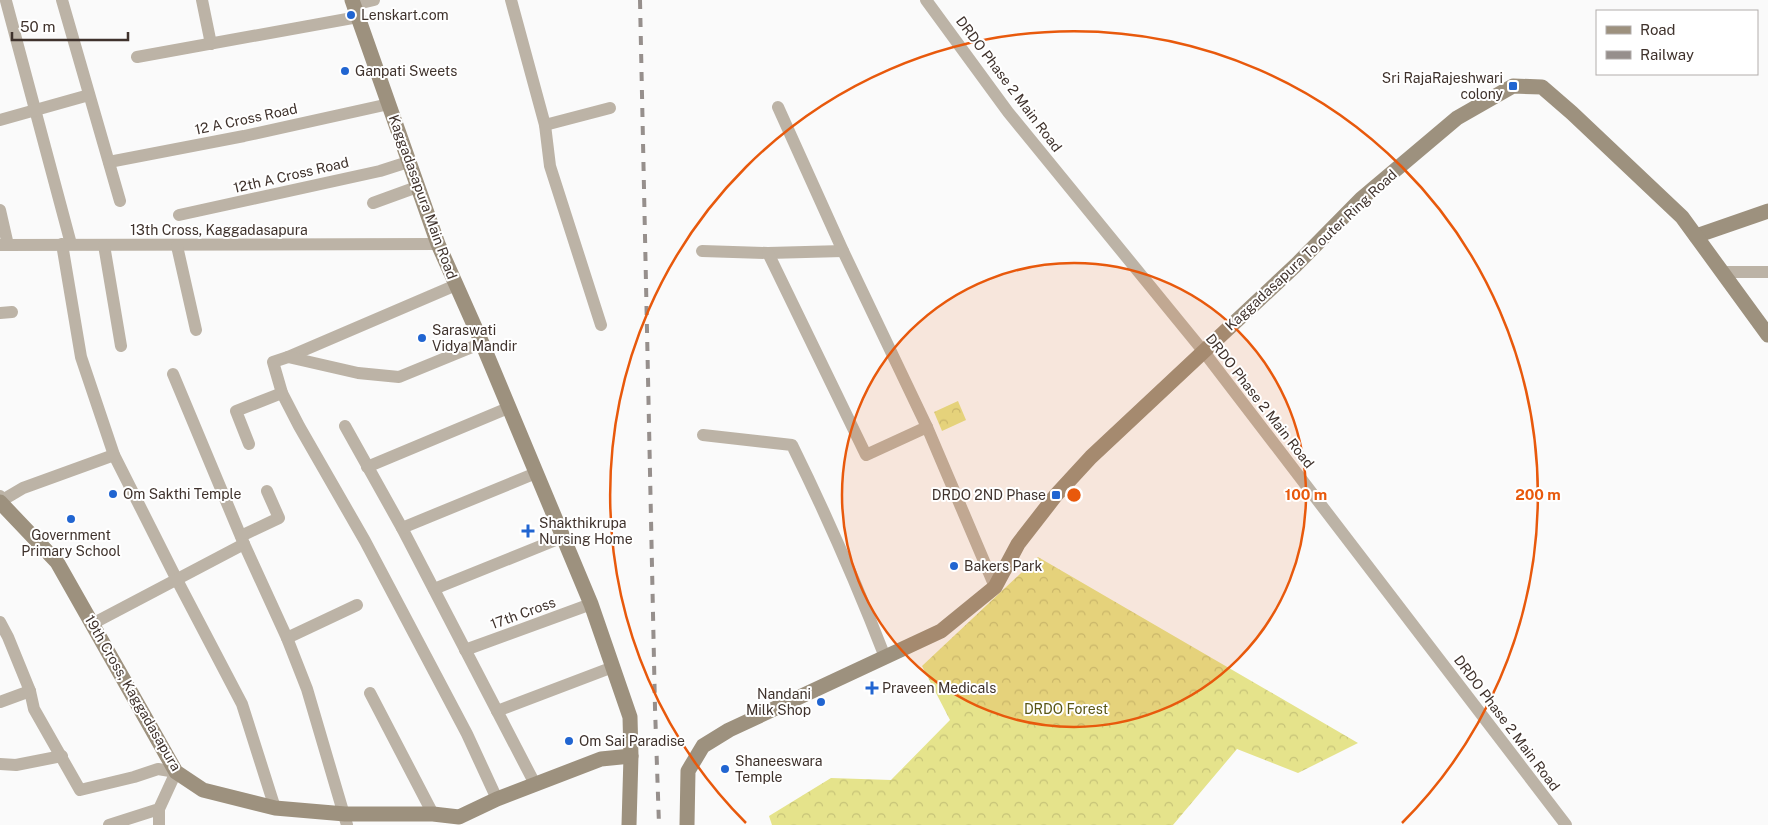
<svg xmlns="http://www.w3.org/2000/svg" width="1768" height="825" viewBox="0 0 1768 825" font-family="'Public Sans',sans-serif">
<defs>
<pattern id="forest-crowns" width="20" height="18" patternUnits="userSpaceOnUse" patternTransform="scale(1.25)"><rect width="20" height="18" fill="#e5e38b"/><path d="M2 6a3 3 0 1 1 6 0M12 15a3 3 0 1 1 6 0" fill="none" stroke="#c6c378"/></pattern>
</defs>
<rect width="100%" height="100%" fill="#fafafa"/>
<g fill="url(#forest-crowns)">
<polygon points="958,401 966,420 942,431 934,412"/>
<polygon points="1038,557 1358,743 1298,773 1237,749 1173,825 772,825 769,816 831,778 891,780 950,720 922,666"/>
</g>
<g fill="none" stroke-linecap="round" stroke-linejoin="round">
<g stroke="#bcb3a6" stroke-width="12">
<polyline points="62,0 120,201"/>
<polyline points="202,0 211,44"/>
<polyline points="511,0 545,125 550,166 601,325"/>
<polyline points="926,0 1008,112 1204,352 1566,825"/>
<polyline points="6,1 71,244"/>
<polyline points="353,5 374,0"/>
<polyline points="137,57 358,17"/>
<polyline points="778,107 843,251 927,427 995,587"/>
<polyline points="0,120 89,95"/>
<polyline points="545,125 610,108"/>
<polyline points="109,162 244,136 389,104"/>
<polyline points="373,203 417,187"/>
<polyline points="0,210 8,245"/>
<polyline points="179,215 380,171 408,162"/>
<polyline points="62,244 81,357 114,455 177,580 242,704 275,808"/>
<path d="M0 245C146 245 292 245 438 244"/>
<polyline points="104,245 121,346"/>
<polyline points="177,246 196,330"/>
<polyline points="702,251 768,253 843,251"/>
<polyline points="768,253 866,455 927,427"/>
<polyline points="1722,272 1768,272"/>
<polyline points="456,285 288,357 273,362 282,393 299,426 365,541 467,734 497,799"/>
<polyline points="0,313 12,312"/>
<polyline points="288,357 358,373 399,377 482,343"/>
<polyline points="173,374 244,544 287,638 307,689 347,825"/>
<polyline points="345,426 402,528 535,784"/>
<path d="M703 435 792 445C826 514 857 585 885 657"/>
<polyline points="249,444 236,411 282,393"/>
<polyline points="367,467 508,408"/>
<polyline points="0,496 1,501 23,488 114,455"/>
<polyline points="402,528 536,473"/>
<polyline points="241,536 279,518 267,491"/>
<polyline points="434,589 563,537"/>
<polyline points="0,622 8,637 30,691 34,709 80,790 134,777 158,769 176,772 159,809 109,825"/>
<polyline points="92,624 244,544"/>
<polyline points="287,638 357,605"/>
<polyline points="465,650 591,604"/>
<polyline points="370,693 433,814"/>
<polyline points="0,702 30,691"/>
<polyline points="497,711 613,667"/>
<polyline points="0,764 16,765 62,756"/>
<polyline points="159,825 159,809"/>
</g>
<g stroke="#9d917e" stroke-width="15">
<polyline points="352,0 438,244 482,343 591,604 630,717 631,756 629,825"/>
<polyline points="1696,236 1768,211"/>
<polyline points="0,502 57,562 176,772 203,790 275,808 345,814 433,814 459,817 497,799 601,759 631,756"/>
<polyline points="687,825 688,771 703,746 729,730 941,631 995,587 1018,544 1056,495 1091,457 1296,265 1361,199 1457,118 1513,86 1542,87 1572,113 1682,217 1768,335"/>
</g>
<polyline stroke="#968f8c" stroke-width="4" stroke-dasharray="9 9" stroke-linecap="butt" points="640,0 655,708 659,825"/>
</g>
<circle cx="1074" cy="495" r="232" fill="#e8590c" fill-opacity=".12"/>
<g fill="none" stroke="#e8590c" stroke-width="2.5">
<circle cx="1074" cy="495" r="232"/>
<path d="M746 823A464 464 0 1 1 1402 823"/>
</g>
<g fill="#2165d1" stroke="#fff" stroke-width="2">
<circle cx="351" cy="15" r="5"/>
<circle cx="345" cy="71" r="5"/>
<rect x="1508" y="81" width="10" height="10" rx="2.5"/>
<circle cx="422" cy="338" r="5"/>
<circle cx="113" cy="494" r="5"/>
<rect x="1051" y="490" width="10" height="10" rx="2.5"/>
<circle cx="71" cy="519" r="5"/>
<path d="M525.5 523.5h5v5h5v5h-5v5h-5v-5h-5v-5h5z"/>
<circle cx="954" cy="566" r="5"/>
<path d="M869.5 680.5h5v5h5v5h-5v5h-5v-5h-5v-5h5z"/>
<circle cx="821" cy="702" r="5"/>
<circle cx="569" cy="741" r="5"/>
<circle cx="725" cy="769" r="5"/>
</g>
<g text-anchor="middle" stroke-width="4" stroke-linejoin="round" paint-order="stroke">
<g font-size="14" fill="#3f322c" stroke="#fff" text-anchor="start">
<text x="361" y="20">Lenskart.com</text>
<text x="355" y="76">Ganpati Sweets</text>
<text x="1503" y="83" text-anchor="end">Sri RajaRajeshwari<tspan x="1503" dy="16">colony</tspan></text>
<text x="432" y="335">Saraswati<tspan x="432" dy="16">Vidya Mandir</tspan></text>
<text x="123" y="499">Om Sakthi Temple</text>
<text x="1046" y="500" text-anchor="end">DRDO 2ND Phase</text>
<text x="539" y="528">Shakthikrupa<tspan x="539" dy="16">Nursing Home</tspan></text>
<text x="71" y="540" text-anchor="middle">Government<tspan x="71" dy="16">Primary School</tspan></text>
<text x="964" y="571">Bakers Park</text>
<text x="882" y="693">Praveen Medicals</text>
<text x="811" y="699" text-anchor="end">Nandani<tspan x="811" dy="16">Milk Shop</tspan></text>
<text x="579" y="746">Om Sai Paradise</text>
<text x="735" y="766">Shaneeswara<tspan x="735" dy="16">Temple</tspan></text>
</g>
<g font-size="14" fill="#3f322c" stroke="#fff">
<text transform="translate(1009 84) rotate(53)" y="5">DRDO Phase 2 Main Road</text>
<text transform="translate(246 119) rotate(-12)" y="5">12 A Cross Road</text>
<text transform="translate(291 175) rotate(-13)" y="5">12th A Cross Road</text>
<text transform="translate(423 197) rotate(70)" y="5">Kaggadasapura Main Road</text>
<text x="219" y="235">13th Cross, Kaggadasapura</text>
<text transform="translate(1311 250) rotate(-43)" y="5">Kaggadasapura To outer Ring Road</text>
<text transform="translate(1260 401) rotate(52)" y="5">DRDO Phase 2 Main Road</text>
<text transform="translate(523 613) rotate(-20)" y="5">17th Cross</text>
<text transform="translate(133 693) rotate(60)" y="5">19th Cross, Kaggadasapura</text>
<text transform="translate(1507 723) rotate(53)" y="5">DRDO Phase 2 Main Road</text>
</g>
<g font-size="14" fill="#595615" stroke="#fff">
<text x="1066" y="714">DRDO Forest</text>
</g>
</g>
<circle cx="1074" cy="495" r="8" fill="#e8590c" stroke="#fff" stroke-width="2.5"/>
<g font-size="15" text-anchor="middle" font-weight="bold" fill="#e8590c" stroke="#fff" stroke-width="4" stroke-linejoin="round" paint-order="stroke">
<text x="1306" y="500">100 m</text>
<text x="1538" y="500">200 m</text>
</g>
<rect x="1596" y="10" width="162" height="65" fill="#ffffff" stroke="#b2adab"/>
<rect x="1606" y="26" width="25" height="8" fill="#9d917e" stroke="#b2adab"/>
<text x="1640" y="35" font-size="15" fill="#3f322c">Road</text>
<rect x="1606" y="51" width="25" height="8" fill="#968f8c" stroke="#b2adab"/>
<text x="1640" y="60" font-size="15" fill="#3f322c">Railway</text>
<path d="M12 32v8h116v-8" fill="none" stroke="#3f322c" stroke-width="2.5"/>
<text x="20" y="32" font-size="15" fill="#3f322c" stroke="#ffffff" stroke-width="4" paint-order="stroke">50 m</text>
</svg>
